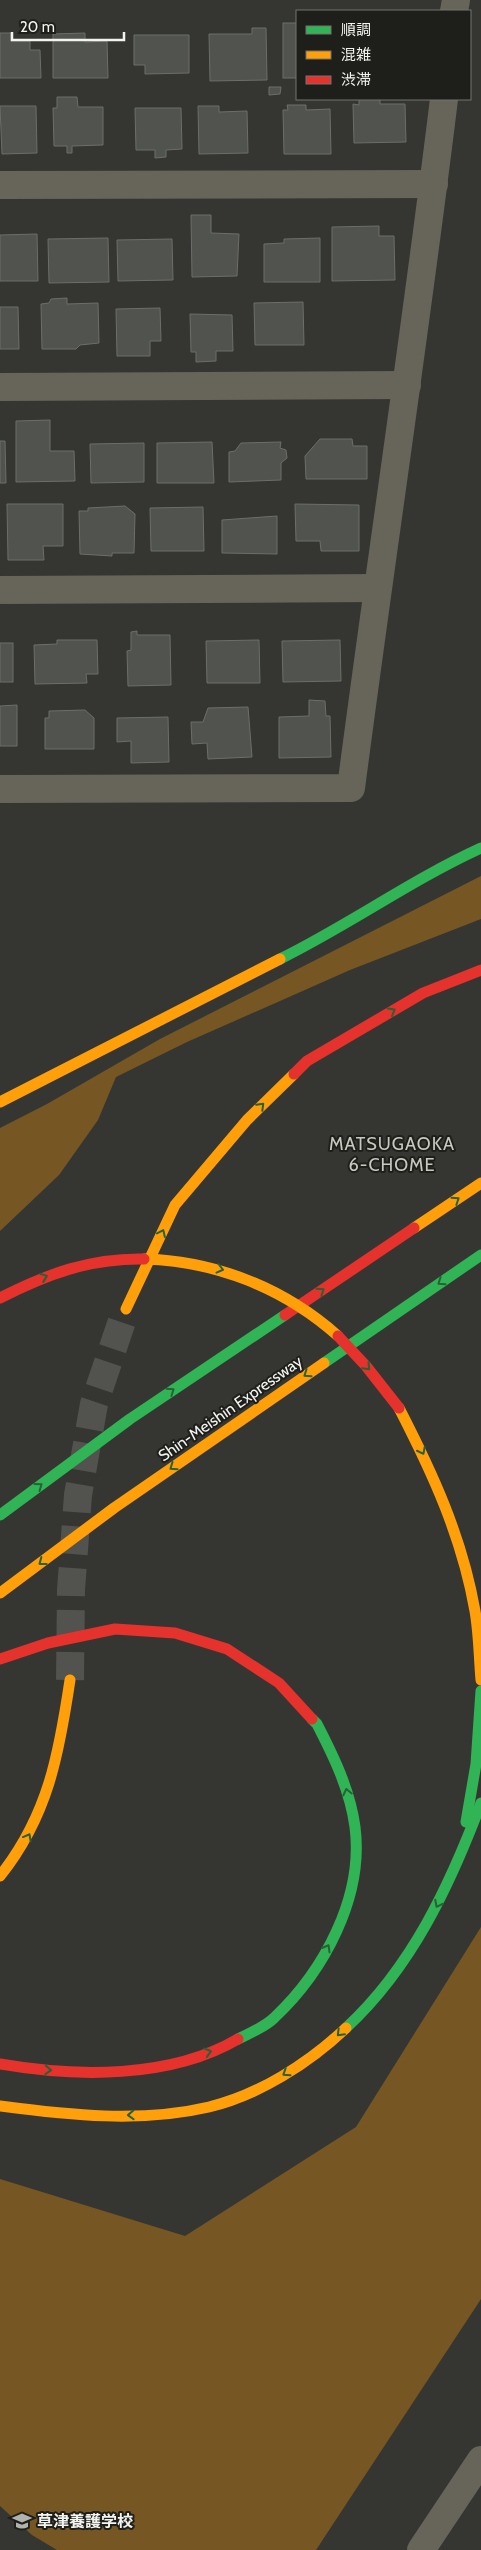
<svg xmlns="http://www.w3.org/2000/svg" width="481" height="2550" viewBox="0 0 481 2550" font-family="Cabin,'Noto Sans JP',sans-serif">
<rect width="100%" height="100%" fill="#353632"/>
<g fill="#765723">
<polygon points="481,876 481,919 350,970 187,1042 116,1077 98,1120 59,1175 0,1231 0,1128 47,1104 160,1039"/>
<polygon points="481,1927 481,2299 316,2550 57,2550 32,2535 0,2506 0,2179 185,2236 356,2127"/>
</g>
<g fill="#51534f" stroke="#6c6e6b">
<rect x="283" y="23" width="14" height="55"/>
<polygon points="252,28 266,28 267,80 210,81 209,34 252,34"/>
<polygon points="0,33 11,33 11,41 30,41 30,50 40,50 41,78 0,78"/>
<polygon points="85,33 85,42 107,41 108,78 53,78 53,34"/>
<polygon points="134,35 189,35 189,73 145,74 145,65 134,65"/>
<polygon points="269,87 281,87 280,94 269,95"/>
<polygon points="57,97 77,97 78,107 103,107 103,145 72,146 72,153 67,153 67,146 54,146 53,108 57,108"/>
<polygon points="359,99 380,99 380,104 405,104 406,142 354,143 353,104 359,105"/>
<polygon points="287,105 306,105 306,110 330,109 331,154 284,154 283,110 288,110"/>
<polygon points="0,106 36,106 37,153 2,154"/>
<polygon points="198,106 219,106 219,112 247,111 248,153 199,154"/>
<polygon points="135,108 181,108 182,149 166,150 166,157 155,158 155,150 136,150"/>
<polygon points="191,215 211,215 211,233 239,234 237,276 192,277"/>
<polygon points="379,226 379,236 394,236 395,280 332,281 332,227"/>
<polygon points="37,234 38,281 0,281 0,235"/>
<polygon points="108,238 109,282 49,283 48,239"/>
<polygon points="320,238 320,282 264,282 264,244 284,243 284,239"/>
<polygon points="172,239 173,280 118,281 117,240"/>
<polygon points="67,298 67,304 98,303 99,343 80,345 76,349 42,349 41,304 49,303 51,299"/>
<polygon points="303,302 304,345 255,345 254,303"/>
<polygon points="0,307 18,307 19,349 0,349"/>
<polygon points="160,308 161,341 150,341 150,356 117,356 116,309"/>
<polygon points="190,314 232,315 233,351 216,351 216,361 196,362 196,352 191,352"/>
<polygon points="50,420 50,451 74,451 75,481 16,482 16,421"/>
<polygon points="320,439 352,439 353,446 367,446 367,479 306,479 305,456"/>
<polygon points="0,441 5,441 6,483 0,483"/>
<polygon points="212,442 214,483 157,483 157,443"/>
<polygon points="281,442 280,448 286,450 287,458 281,463 281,480 229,482 229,452 235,451 241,443"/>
<polygon points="144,443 144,482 91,483 90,444"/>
<polygon points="7,504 63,504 63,546 43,546 44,560 8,560"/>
<polygon points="295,504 359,505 359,551 321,551 320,541 296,541"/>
<polygon points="125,506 135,514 134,553 112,553 112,556 80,554 79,511 88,511 88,508"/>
<polygon points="203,507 204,551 151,551 150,508"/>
<polygon points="277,516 277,554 222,553 222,520"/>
<polygon points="137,631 137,635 170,635 171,685 128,686 127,651 131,650 131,632"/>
<polygon points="57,640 97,640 98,674 86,674 87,683 35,684 34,645 57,644"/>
<polygon points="259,640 260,683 207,683 206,641"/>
<polygon points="340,640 341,681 283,682 282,641"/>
<rect x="0" y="643" width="13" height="39"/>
<polygon points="309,700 325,701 326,716 330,716 331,757 279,758 279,717 309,716"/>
<polygon points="17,705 17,746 0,746 0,706"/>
<polygon points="248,707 252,757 208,759 207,743 192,744 191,722 203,722 208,708"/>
<polygon points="85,710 94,718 94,749 45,749 45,718 49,718 49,711"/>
<polygon points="168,717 169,762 131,763 131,741 117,742 117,718"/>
</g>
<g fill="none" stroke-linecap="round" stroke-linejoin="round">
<polyline stroke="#52524e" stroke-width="28" stroke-dasharray="28 14" stroke-linecap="butt" points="70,1680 71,1590 78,1495 94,1404 126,1309"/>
<g stroke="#67655a" stroke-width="28">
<polyline points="454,11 456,0"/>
<polyline points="0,185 434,184"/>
<polyline points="0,387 407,385"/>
<polyline points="0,590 377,588"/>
<path d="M0 789 351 788C381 558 416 329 444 99"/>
<polyline points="421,2550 481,2460"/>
</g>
<g stroke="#30b455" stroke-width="11">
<path d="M280 959C349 925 411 880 481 848"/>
<polyline points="324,1363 481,1255"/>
<polyline points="0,1515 130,1419 285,1315"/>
<polyline points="466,1822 476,1764 481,1691"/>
<path d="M346 2028C412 1967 450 1885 481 1803"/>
<path d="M238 2039C250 2033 265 2027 274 2018 324 1971 364 1897 355 1827 350 1790 334 1757 317 1724L312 1719"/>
</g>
<g stroke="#ff9f0a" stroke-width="11">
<polyline points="0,1102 280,959"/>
<polyline points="414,1228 481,1183"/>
<polyline points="126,1309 175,1205 247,1120 294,1074"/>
<path d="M399 1408C433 1474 462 1537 475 1611 479 1634 479 1657 481 1680"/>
<polyline points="0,1593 114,1508 324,1363"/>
<path d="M0 1876C48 1816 59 1754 70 1680"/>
<path d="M0 2106C68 2115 141 2123 209 2107 259 2095 309 2063 346 2028"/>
</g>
<g stroke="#e5322d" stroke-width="11">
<polyline points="294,1074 307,1061 423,993 481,970"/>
<polyline points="285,1315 414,1228"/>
<polyline points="0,1659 48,1643 115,1629 175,1633 227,1649 279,1683 312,1719"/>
<path d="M0 2064C75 2077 170 2079 238 2039"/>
</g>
<path stroke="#ff9f0a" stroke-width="11" d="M144 1259C216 1261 284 1288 338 1336"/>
<g stroke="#e5322d" stroke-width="11">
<path d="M0 1298C47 1274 90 1258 144 1259"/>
<polyline points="338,1336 366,1366 399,1408"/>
</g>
</g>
<defs><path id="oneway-chevron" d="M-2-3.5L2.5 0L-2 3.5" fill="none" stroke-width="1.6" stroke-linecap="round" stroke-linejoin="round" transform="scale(1.25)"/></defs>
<g stroke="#266235">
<use href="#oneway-chevron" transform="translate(392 1011) rotate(-30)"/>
<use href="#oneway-chevron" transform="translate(261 1106) rotate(-45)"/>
<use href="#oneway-chevron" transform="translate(456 1200) rotate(-34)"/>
<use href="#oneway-chevron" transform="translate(162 1233) rotate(-65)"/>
<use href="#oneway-chevron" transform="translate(220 1269) rotate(14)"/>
<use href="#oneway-chevron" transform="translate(44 1277) rotate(-21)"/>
<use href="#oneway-chevron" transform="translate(441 1282) rotate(146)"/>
<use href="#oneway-chevron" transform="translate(321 1291) rotate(-34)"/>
<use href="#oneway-chevron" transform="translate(367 1367) rotate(47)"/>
<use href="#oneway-chevron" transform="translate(307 1374) rotate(145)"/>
<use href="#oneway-chevron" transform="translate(171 1391) rotate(-34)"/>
<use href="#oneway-chevron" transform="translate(422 1451) rotate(63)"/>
<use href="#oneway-chevron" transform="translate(173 1467) rotate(145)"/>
<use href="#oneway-chevron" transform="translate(39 1486) rotate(-36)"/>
<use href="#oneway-chevron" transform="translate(42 1562) rotate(143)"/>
<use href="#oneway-chevron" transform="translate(347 1792) rotate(-103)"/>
<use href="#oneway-chevron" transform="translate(28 1837) rotate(-61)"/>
<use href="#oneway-chevron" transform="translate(438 1904) rotate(117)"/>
<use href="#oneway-chevron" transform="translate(327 1948) rotate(-60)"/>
<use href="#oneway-chevron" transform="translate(340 2033) rotate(135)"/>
<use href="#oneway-chevron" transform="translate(208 2052) rotate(-17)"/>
<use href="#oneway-chevron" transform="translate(48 2070) rotate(3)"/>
<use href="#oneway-chevron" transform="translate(286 2073) rotate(147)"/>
<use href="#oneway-chevron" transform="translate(131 2115) rotate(178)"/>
</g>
<defs>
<g id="school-bare" transform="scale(1.5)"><path d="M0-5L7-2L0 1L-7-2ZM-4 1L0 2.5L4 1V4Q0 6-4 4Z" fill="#b0b2ad" stroke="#1e1f1b" stroke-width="2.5" paint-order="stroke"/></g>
</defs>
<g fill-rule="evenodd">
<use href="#school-bare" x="22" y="2521"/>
</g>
<g text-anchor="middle" stroke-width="4" stroke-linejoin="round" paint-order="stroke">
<g font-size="16" fill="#f3f4ef" stroke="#1e1f1b">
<text transform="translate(230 1408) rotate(-35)" y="6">Shin-Meishin Expressway</text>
</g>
<g font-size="16" font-weight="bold" fill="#f3f4ef" stroke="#1e1f1b" text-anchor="start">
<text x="37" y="2527">草津養護学校</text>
</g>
<g font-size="18" letter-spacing="1" fill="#c7c9c0" stroke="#1e1f1b">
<text x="392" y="1150">MATSUGAOKA<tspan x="392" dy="21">6-CHOME</tspan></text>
</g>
</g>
<rect x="296" y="10" width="175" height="90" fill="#1e1f1b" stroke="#737470"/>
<rect x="306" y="26" width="25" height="8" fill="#30b455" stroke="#737470"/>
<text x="341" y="35" font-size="15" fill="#f3f4ef">順調</text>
<rect x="306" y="51" width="25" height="8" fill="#ff9f0a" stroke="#737470"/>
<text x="341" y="60" font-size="15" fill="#f3f4ef">混雑</text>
<rect x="306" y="76" width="25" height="8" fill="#e5322d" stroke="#737470"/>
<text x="341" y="85" font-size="15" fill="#f3f4ef">渋滞</text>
<path d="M12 32v8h112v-8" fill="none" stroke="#f3f4ef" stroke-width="2.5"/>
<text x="20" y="32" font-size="15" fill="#f3f4ef" stroke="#1e1f1b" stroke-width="4" paint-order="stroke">20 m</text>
</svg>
